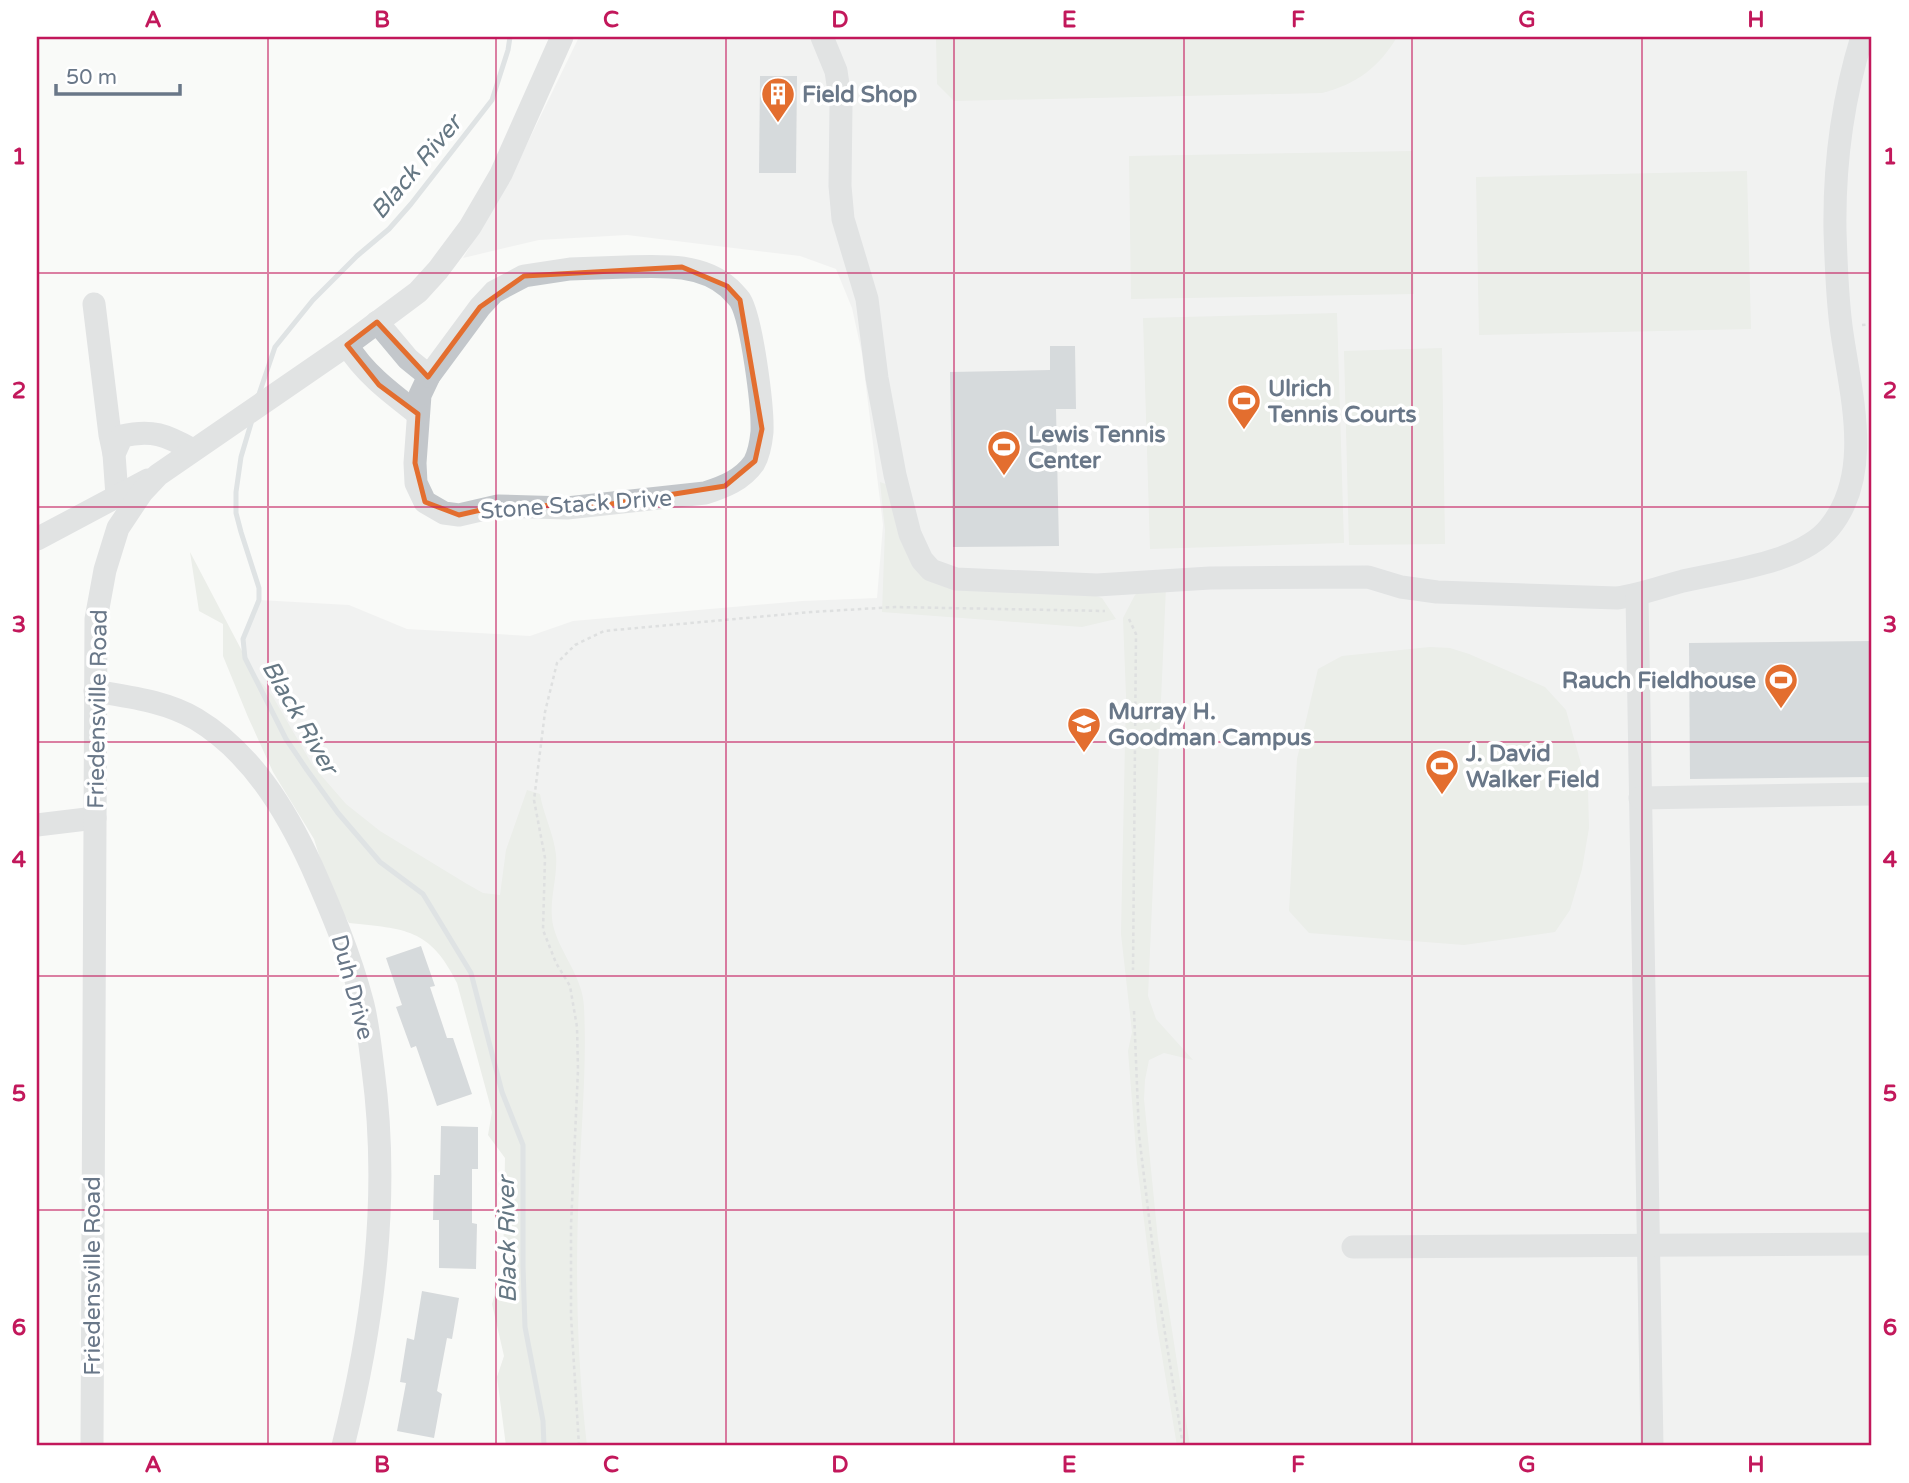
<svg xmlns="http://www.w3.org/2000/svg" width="1909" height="1483" viewBox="0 0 1909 1483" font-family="'Varela Round',sans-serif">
<rect width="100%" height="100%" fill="#f9faf8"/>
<polygon fill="#e7e9e9" points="579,37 1872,37 1872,1446 543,1446 523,1145 471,973 307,770 245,658 243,639 259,600 349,605 407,629 530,636 573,621 802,601 877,598 883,525 862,354 852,308 836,269 800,256 627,235 539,240 463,258 508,183"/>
<g fill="#d9dfd7">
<path d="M936 37H1397C1379 67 1357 84 1322 93L954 101 937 84Z"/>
<polygon points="1412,151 1414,294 1131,299 1129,156"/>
<polygon points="1747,171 1751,329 1479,335 1476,177"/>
<polygon points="1337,313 1344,543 1150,549 1143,318"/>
<polygon points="1442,348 1445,544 1349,545 1344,351"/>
<polygon points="880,482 897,488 916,567 1087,593 1102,598 1116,619 1082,627 882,612 885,530"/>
<path d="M190 552 253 672 273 697 313 766 346 804 380 831 467 884 483 893 500 895 506 850 527 790 540 794C543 814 554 834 556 855 558 880 547 904 554 929 562 956 583 978 584 1007 587 1067 581 1127 579 1187 575 1273 577 1361 587 1446H506L497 1377 504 1356 492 1304 503 1267 505 1158 488 1135 492 1112 457 983C430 928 405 929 349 923L331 893 314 839 273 772 248 717 223 656V624L199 611Z"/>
<polygon points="1146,587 1166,587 1148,996 1156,1019 1193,1060 1164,1053 1149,1060 1145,1080 1144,1099 1158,1240 1190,1446 1177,1446 1157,1326 1137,1163 1128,1051 1132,1032 1121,934 1126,696 1123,618 1135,595"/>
<polygon points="1430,647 1450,648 1469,654 1545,687 1566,710 1588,789 1589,828 1582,869 1570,910 1555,932 1464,945 1309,933 1289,911 1297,759 1318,669 1342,656"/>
</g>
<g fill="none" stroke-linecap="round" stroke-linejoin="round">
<g stroke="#bec7cd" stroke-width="5">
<polyline points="258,397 275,347 313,300 357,256 389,229 411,204 492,100 508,50 510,37"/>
<polyline points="252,420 241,457 236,492 236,513 241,532 259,588 259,600 243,639 245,658 286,739 307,770 338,813 380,862 423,894 471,973 502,1092 523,1145 523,1266 525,1327 543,1421 544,1446"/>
</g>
</g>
<g fill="#acb3ba">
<polygon points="760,76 797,76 796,173 759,173"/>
<polygon points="1050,346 1075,346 1076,409 1056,409 1059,546 953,547 950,372 1050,370"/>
<polygon points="1872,641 1872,777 1690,779 1689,643"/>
<polygon points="421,946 435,986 430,987 447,1038 453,1038 472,1094 437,1106 416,1046 411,1048 396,1007 402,1005 386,958"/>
<polygon points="441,1126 478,1127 478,1169 472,1169 472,1223 477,1224 476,1269 439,1268 439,1220 433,1220 434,1175 440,1175"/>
<polygon points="422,1291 459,1298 452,1339 447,1338 437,1391 442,1394 434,1438 397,1431 406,1383 400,1382 407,1338 414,1340"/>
</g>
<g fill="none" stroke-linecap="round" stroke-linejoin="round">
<g stroke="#bdc0c3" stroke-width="2.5" stroke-dasharray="3.5 3.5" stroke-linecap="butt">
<polyline points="1862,325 1872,324"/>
<polyline points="1129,619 1136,634 1133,970"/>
<polyline points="1134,1011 1139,1135 1157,1283 1183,1446"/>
<polyline points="579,1446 571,1316 571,1225 578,1070 577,1027 570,986 556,963 543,930 545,858 534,800 545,712 557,663 575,645 604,631 811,612 895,607 1105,611"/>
</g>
<g stroke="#c3c7cb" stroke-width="23">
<path d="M822 37 836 71 841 105 840 186 843 219 867 299 877 378 895 475 910 534 922 560 931 570 956 579 1097 585 1210 578 1368 577 1401 587 1437 592 1617 598C1640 595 1661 587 1683 581 1726 571 1802 563 1830 527 1875 471 1849 389 1841 326 1837 295 1836 262 1835 231 1834 166 1843 98 1862 37"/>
<path d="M626 267C660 266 701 263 729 288 732 291 737 296 740 300 752 320 763 407 762 432 761 442 759 454 754 463 742 480 724 487 705 493L567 508 498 506 459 515 444 513 425 502 416 483 415 463 420 395 429 376 480 307 494 292 524 276 570 269Z"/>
<polyline points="94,304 110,435 114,454"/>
<polyline points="377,322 408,359 429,376"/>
<path d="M347 345C365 374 391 393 418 414"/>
<path d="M117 496 114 454 122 436C152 429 166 435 193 450"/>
<polyline points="37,539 148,480"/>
<polyline points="1637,596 1652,1446"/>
<path d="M95 691C129 697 166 701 196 719 251 752 286 810 312 867 331 910 350 955 362 1001 368 1023 370 1046 373 1069 390 1196 374 1322 343 1446"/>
<polyline points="1640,798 1872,794"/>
<polyline points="37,825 95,818"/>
<polyline points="1353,1247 1872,1244"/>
<polyline points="92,1446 96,619 105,570 118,528 142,492 158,475 347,345 418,292 438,270 470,227 501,174 562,37"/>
</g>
</g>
<path d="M0 0H1909V1483H0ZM682 267 727 286 740 300 762 429 755 461 725 486 605 505 498 506 459 515 425 502 415 463 418 414 379 385 347 345 377 322 428 377 480 307 524 276Z" fill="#f9faf8" fill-opacity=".55" fill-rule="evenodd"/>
<path fill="none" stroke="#e36e2f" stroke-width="5" stroke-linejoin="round" d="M682 267 727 286 740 300 762 429 755 461 725 486 605 505 498 506 459 515 425 502 415 463 418 414 379 385 347 345 377 322 428 377 480 307 524 276Z"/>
<path fill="none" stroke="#c2185b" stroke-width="2" stroke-opacity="0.55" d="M268 37V1446M496 37V1446M726 37V1446M954 37V1446M1184 37V1446M1412 37V1446M1642 37V1446M37 273H1872M37 507H1872M37 742H1872M37 976H1872M37 1210H1872"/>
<defs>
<g id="building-pin" transform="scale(1.75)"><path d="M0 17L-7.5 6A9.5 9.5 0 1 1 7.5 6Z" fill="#e36e2f" stroke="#fff"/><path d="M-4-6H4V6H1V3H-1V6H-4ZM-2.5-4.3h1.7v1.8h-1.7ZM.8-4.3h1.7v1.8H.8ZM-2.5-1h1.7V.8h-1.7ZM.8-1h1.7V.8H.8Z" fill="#fff"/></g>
<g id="stadium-pin" transform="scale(1.75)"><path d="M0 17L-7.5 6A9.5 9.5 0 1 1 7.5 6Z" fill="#e36e2f" stroke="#fff"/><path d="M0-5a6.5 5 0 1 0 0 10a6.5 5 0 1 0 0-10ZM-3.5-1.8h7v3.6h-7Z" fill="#fff"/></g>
<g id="university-pin" transform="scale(1.75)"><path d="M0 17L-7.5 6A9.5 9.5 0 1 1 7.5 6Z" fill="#e36e2f" stroke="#fff"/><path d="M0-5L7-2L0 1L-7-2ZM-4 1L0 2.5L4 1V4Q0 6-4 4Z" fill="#fff"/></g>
</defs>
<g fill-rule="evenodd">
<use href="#building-pin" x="778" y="94"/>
<use href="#stadium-pin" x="1244" y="401"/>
<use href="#stadium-pin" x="1004" y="447"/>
<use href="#stadium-pin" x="1781" y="680"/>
<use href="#university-pin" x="1084" y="724"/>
<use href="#stadium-pin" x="1442" y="766"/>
</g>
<g text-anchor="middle" stroke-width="7" stroke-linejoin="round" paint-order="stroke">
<g font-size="23" font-weight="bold" fill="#697788" stroke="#fff" text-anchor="start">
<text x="802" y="102">Field Shop</text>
<text x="1268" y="396">Ulrich<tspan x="1268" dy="26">Tennis Courts</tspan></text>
<text x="1028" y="442">Lewis Tennis<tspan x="1028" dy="26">Center</tspan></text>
<text x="1756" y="688" text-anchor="end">Rauch Fieldhouse</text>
<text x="1108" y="719">Murray H.<tspan x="1108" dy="26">Goodman Campus</tspan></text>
<text x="1466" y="761">J. David<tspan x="1466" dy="26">Walker Field</tspan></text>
</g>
<g font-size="23" fill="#697788" stroke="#fff">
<text transform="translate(576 504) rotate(-4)" y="8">Stone Stack Drive</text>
<text transform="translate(97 709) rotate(-89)" y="8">Friedensville Road</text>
<text transform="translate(353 987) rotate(75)" y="8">Duh Drive</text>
<text transform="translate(92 1276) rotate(-90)" y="8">Friedensville Road</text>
</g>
<g font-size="24" font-style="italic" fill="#657783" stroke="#fff">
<text transform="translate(416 167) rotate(-50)" y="8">Black River</text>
<text transform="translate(300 717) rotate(60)" y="8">Black River</text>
<text transform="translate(507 1240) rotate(-91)" y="8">Black River</text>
</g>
</g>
<rect width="1909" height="1483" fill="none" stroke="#ffffff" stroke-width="77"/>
<path d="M56 84v10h124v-10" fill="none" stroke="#697788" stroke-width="3.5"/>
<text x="66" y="84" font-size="21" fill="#697788" stroke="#ffffff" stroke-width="5" paint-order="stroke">50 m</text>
<rect x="38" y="38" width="1832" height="1406" fill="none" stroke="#c2185b" stroke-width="2.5"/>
<g font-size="23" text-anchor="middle" font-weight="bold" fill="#c2185b">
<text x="153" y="27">A</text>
<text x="382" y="27">B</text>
<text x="611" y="27">C</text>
<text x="840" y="27">D</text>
<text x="1069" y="27">E</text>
<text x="1298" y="27">F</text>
<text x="1527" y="27">G</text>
<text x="1756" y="27">H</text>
<text x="19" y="164">1</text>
<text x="1890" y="164">1</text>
<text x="19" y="398">2</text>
<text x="1890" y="398">2</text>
<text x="19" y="632">3</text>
<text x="1890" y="632">3</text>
<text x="19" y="867">4</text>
<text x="1890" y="867">4</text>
<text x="19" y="1101">5</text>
<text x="1890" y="1101">5</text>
<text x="19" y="1335">6</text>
<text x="1890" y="1335">6</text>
<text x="153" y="1472">A</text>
<text x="382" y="1472">B</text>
<text x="611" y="1472">C</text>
<text x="840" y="1472">D</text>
<text x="1069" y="1472">E</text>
<text x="1298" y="1472">F</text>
<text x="1527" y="1472">G</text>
<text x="1756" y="1472">H</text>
</g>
</svg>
